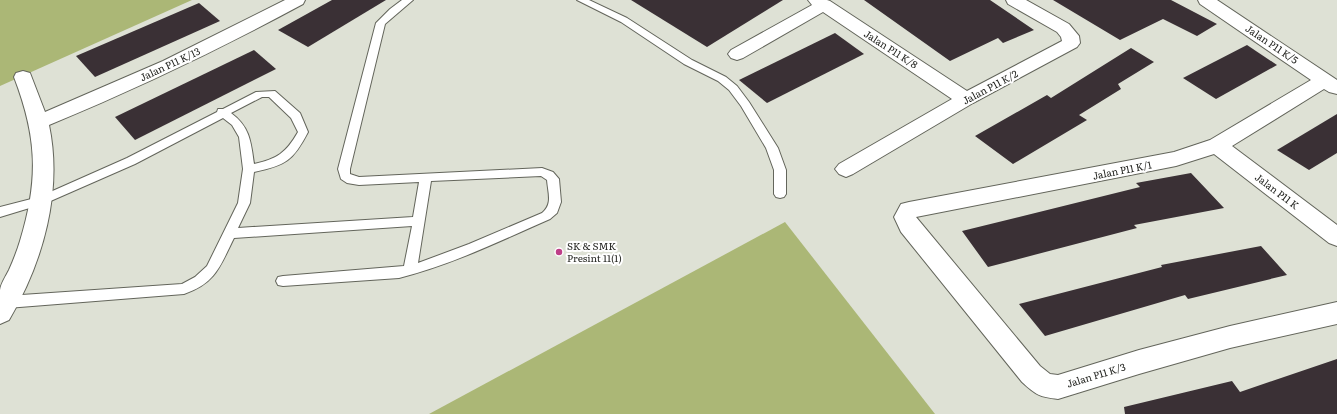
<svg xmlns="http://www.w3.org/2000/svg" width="1337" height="414" viewBox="0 0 1337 414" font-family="Literata,serif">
<rect width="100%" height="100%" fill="#dee1d5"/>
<g fill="#abb776">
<polygon points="0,0 192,0 0,86"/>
<polygon points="785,222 935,414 429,414"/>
</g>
<g fill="#3a3035">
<polygon points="332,0 386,0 308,47 278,30"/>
<polygon points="631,0 783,0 707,47"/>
<polygon points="864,0 990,0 1034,30 1003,43 998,38 950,61"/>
<polygon points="1053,0 1171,0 1217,24 1197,36 1163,19 1120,40"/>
<polygon points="199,3 220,21 95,77 76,56"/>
<polygon points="835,33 864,54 767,103 739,80"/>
<polygon points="1247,45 1277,65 1216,99 1183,78"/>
<polygon points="1131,48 1154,62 1118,84 1121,89 1079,115 1087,120 1013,164 975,136 1047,95 1051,98"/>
<polygon points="254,50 276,69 135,140 115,117"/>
<polygon points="1337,114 1337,153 1309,170 1277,150"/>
<polygon points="1191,173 1224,208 1134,225 1137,228 988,267 962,231 1140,187 1136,183"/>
<polygon points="1261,246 1287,275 1188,299 1185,295 1045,336 1019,304 1162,267 1161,265"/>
<polygon points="1337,359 1337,414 1125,414 1124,407 1232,381 1240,392"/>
</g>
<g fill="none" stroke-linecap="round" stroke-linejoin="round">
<g stroke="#63655b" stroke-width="2">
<g id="lane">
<path d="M402 0H413L385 24 350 169V174L359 177 542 168 553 172 559 179 561 202 557 213 550 219C500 241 451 265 399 278L283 286 278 285 276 281 278 277 283 276 404 266 412 226 234 238C220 266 216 283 184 294L7 308 2 306 0 302 2 298 7 296 182 284 195 277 207 266 238 203 243 169 239 137 232 125 223 118 135 164 46 203 0 217V207L39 197 127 158 217 112 218 109H223L256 92 275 91 300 113 308 132C293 161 286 165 254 172L250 203 238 228 413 217 419 182 359 185 347 183 341 179 338 169 376 23 390 9ZM262 97H269L291 118 298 132C286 153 277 159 254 164 251 142 250 127 231 113ZM541 176 547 180C548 193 553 204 542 213L469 244 418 263 431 181Z"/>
<polygon points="577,0 589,0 627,18 692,60 726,77 737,86 749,102 778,148 786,170 786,194 784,197 780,198 776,197 774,194 774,170 766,148 741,106 729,90 718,81 684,64 621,22"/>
</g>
</g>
<g stroke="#63655b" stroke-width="2">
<g id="street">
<path d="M285 0H305L303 4C220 49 136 89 49 125 63 192 43 262 9 320L0 324C0 313 0 300 0 290 1 283 6 276 9 270 13 261 17 251 20 241 39 179 37 137 14 77L16 73 23 71 30 73 45 112 163 61Z"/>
<polygon points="808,0 827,0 830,1 967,91 1062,41 1061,37 1057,32 1008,4 1006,0 1026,0 1069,24 1079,36 1080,43 1077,47 973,103 853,174 846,177 839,174 835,169 839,164 952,99 823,12 743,58 737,60 731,58 728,54 731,50 812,5"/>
<path d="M1198 0H1217L1337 80V94L1329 92 1324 89 1232 146 1337 225V246L1329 243 1214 154 1176 166 916 217 1040 366 1050 374 1058 375 1139 350 1230 326 1337 302V324L1230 348 1139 374 1058 399C1040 397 1036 395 1022 382L901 232 894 217 901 204 909 202 1174 152 1210 140 1311 80 1200 4Z"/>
</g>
</g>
<use href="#lane" fill="#fff" fill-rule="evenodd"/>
<use href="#street" fill="#fff" fill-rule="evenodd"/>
</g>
<circle fill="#be3e88" stroke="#fff" stroke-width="1.5" cx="559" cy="252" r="4"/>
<g text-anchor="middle" stroke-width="4" stroke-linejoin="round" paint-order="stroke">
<g font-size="10" fill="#242521" stroke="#fff">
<text transform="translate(1272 44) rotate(34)" y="4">Jalan P11 K/5</text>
<text transform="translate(891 49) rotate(33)" y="4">Jalan P11 K/8</text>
<text transform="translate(170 64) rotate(-25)" y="4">Jalan P11 K/13</text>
<text transform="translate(990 87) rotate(-28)" y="4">Jalan P11 K/2</text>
<text transform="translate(1122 170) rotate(-11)" y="4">Jalan P11 K/1</text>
<text transform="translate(1277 191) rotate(37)" y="4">Jalan P11 K</text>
<text transform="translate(1096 375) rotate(-17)" y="4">Jalan P11 K/3</text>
</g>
<g font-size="10" fill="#242521" stroke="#fff" text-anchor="start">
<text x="567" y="250">SK &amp; SMK<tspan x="567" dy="12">Presint 11(1)</tspan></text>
</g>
</g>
</svg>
